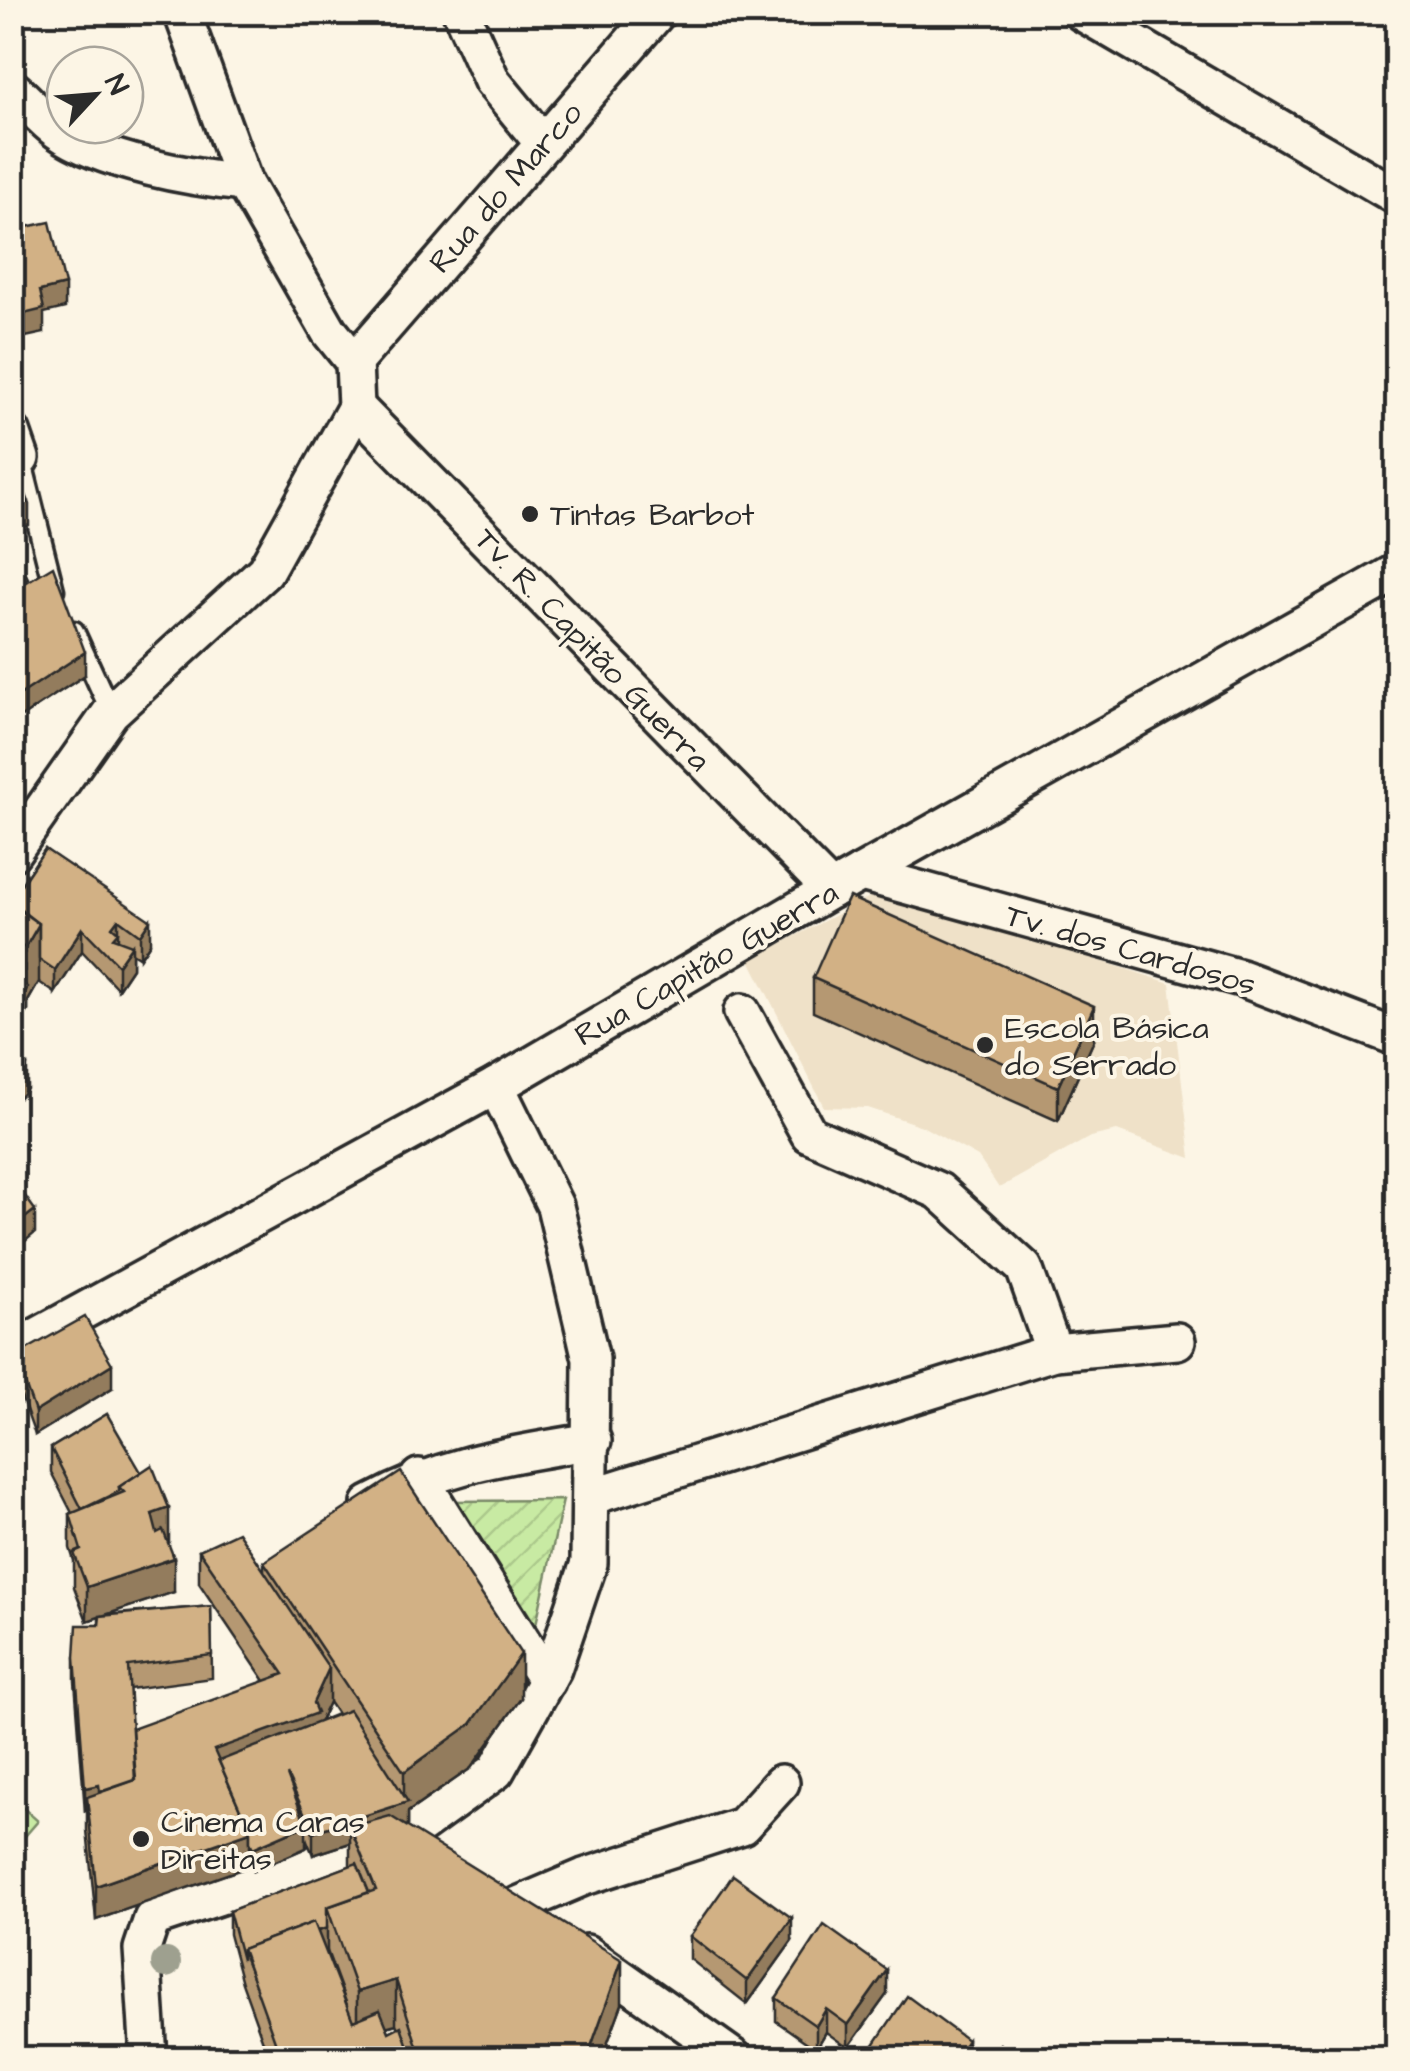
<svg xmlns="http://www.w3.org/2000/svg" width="1410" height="2071" viewBox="0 0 1410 2071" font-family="'Architects Daughter',sans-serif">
<defs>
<pattern id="garden-furrows" width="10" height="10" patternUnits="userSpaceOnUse" patternTransform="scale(2.5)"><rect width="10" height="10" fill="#c8eaa3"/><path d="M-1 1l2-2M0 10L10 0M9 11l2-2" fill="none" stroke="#acc98c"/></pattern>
</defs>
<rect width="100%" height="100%" fill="#fcf5e5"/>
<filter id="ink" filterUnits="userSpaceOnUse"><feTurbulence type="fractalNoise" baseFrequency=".01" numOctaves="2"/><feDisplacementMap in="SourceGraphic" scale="20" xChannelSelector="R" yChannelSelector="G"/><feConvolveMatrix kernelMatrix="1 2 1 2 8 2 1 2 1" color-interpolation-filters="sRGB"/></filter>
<g filter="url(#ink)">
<polygon fill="#efe1c8" points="881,891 1170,983 1191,1158 1117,1131 1090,1137 999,1188 978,1157 922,1126 868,1108 824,1107 750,960"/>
<polygon fill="#c8eaa3" stroke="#7a8a67" stroke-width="2.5" points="13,1799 38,1821 13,1850"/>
<polygon fill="url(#garden-furrows)" stroke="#7a8a67" stroke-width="2.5" points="563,1500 533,1638 452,1501"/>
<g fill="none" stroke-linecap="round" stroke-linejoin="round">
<g stroke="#2b2b2b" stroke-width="25">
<g id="lane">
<polyline points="21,458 54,590"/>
<polyline points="74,631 111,712"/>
</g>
</g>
<g stroke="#2b2b2b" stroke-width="42">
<g id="street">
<polyline points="182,12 244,183 329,331 354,362"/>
<polyline points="461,12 492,81 543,143"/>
<polyline points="1081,12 1398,197"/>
<path d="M12 88C28 101 41 119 58 131 101 162 191 178 244 183"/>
<polyline points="354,362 658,12"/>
<polyline points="356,407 831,890"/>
<polyline points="12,432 21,458 12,461"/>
<polyline points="12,853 111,712 265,571 356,407 354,362"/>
<polyline points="861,873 1241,978 1398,1038"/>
<polyline points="742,1012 809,1134 939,1191 1024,1268 1054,1352"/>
<polyline points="12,1350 496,1086 831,890 1398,571"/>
<polyline points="419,1477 547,1681"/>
<polyline points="593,1496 1054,1352 1177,1341"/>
<path d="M370 1504C445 1463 510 1455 593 1441"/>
<polyline points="518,1905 584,1877 742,1826 781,1783"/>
<polyline points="586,1953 734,2058"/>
<polyline points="149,2058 142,1949 152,1919 413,1831 496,1771 553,1669 589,1563 591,1359 555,1206 496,1086"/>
</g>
</g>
<use href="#lane" stroke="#fcf5e5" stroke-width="18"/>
<use href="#street" stroke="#fcf5e5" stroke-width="35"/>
</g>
<circle fill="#9ea08f" cx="166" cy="1963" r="15"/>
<g fill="#b59872" stroke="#2b2b2b" stroke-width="2.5" fill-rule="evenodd">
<polygon points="12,548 28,581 85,675 12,723"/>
<polygon points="45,849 150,943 140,958 132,953 132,968 118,989 82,951 55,993 39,982 28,1001 28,1011 12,1037 12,898"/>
<polygon points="813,978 1094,1040 1058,1121 813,1012"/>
<polygon points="15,1356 112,1388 35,1435 15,1380"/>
<path d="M107 1414 169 1542H168L174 1592 104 1615 211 1606 212 1678 129 1689 132 1736 265 1681 199 1583V1550L264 1570V1562L521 1698 471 1768 408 1812V1825L406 1826 622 2004 602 2058H269L242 1983 229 1934V1911L350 1866V1843L313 1855 306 1838V1848L253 1871 250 1865 96 1920 87 1830V1811H85L75 1681V1657L99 1625V1617L87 1621 74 1587V1561L70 1548V1514L72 1513 51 1472V1448ZM329 1702 337 1714 320 1721ZM327 1951 347 2005 326 1952ZM396 2024 398 2028 389 2032 387 2027Z"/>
<polygon points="690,1936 792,1941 747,2004 690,1959"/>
<polygon points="887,1994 848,2048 826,2032 816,2049 776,2021 776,1998"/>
</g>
<g fill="#937c5d" stroke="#2b2b2b" stroke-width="2.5">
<polygon points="65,285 65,308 44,313 44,333 12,340 12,317 40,291"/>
<polygon points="29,502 29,525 12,531 12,508"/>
<polygon points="85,652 85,675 12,723 12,700"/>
<polygon points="118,919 118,955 112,927"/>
<polygon points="150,920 150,943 140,958 140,935"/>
<polygon points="39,924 39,982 28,1001 28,1011 12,1037 12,1014 25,993 25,948"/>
<polygon points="82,928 82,951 55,993 55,970"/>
<polygon points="132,945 132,968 118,989 118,965"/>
<polygon points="1094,1006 1094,1040 1058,1121 1058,1087"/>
<polygon points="24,1024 24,1047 12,1061 12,1037"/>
<polygon points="27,1066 27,1089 12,1106 12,1083"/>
<polygon points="35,1210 35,1233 12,1252 12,1228"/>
<polygon points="112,1364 112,1388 35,1435 35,1412"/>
<polygon points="169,1508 169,1542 152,1548 152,1514"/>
<polygon points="174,1558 174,1592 87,1621 87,1587"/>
<polygon points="521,1654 521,1698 471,1768 408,1812 408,1825 356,1841 350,1827 350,1843 313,1855 313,1832 404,1803 404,1772"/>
<polygon points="329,1668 329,1702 317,1727 215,1763 214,1750 313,1703"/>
<polygon points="99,1785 99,1808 87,1797 87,1811 85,1811 85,1788"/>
<polygon points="306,1825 306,1848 253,1871 253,1848"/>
<polygon points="250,1832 250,1866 96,1920 96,1886"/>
<polygon points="792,1918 792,1941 747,2004 747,1981"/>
<polygon points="327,1928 327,1951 253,1979 245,1958"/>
<polygon points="622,1960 622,2004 602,2058 587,2058"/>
<polygon points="887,1970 887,1994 848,2048 848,2025"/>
<polygon points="396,1980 396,2024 357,2035 357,1992"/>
<polygon points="826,2009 826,2032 816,2049 816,2026"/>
<polygon points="967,2040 967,2058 955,2058"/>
</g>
<g fill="#d2b185" stroke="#2b2b2b" stroke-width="2.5">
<polygon points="50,222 65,285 40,291 44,309 12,317 12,230"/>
<polygon points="12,460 29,502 12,508"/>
<polygon points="12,548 28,578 12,588"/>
<polygon points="53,566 85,652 12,700 12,634 22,628 12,614 12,591"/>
<polygon points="45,849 150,920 140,935 118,919 112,927 118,932 113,938 132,945 118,965 82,928 55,970 39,959 39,924 12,903 12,898"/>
<polygon points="849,897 1094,1006 1058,1087 813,978"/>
<polygon points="12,905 39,924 25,948 12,939"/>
<polygon points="12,976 28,987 12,1014"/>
<polygon points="12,1015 24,1024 12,1037"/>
<polygon points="12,1055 27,1066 12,1083"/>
<polygon points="12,1178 35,1210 12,1228"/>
<polygon points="85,1317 112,1364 35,1412 15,1356"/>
<polygon points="107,1414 141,1472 119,1487 119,1491 82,1509 51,1448"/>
<polygon points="152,1465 169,1508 152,1514 157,1533 163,1530 174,1558 87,1587 74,1553 81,1550 70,1514 124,1492 119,1487"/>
<polygon points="401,1472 521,1654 471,1724 404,1772 264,1562"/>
<polygon points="238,1532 329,1668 313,1703 317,1713 214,1750 250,1832 96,1886 87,1797 136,1780 132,1729 284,1674 199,1550"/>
<polygon points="211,1606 212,1655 128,1666 135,1780 100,1792 99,1785 85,1788 75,1657 77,1625 99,1625 100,1616"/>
<polygon points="349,1710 408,1802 313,1832 287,1775 306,1825 253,1848 250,1842 250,1832 219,1761"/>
<polygon points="390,1816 622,1960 587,2058 421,2058 396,1980 357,1992 327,1907 376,1890 350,1827"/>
<polygon points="357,1863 369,1892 327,1907 327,1928 318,1931 314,1922 242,1949 242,1960 229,1911"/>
<polygon points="733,1875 792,1918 747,1981 690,1936"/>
<polygon points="314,1922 353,2021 380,2010 389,2032 401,2026 412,2058 281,2058 242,1949"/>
<polygon points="824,1925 887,1970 848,2025 826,2009 816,2026 776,1998"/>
<polygon points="907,1996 967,2040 955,2058 873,2058 867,2055"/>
<polygon points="1000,2044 1020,2058 991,2058"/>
</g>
</g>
<g fill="#2b2b2b" stroke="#fcf5e5" stroke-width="4">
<circle cx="530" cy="514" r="10"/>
<circle cx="985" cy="1045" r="10"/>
<circle cx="141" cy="1839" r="10"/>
</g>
<g text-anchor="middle" stroke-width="8" stroke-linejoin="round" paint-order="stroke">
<g font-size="32" fill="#2b2b2b" stroke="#fcf5e5">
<text transform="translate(505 187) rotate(-49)" y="11">Rua do Marco</text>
<text transform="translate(593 649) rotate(46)" y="11">Tv. R. Capitão Guerra</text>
<text transform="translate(1131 949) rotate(16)" y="11">Tv. dos Cardosos</text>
<text transform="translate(706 963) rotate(-30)" y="11">Rua Capitão Guerra</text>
</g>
<g font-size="32" fill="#2b2b2b" stroke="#fcf5e5" text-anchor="start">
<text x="550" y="525">Tintas Barbot</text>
<text x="1005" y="1038">Escola Básica<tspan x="1005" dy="37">do Serrado</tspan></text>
<text x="161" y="1832">Cinema Caras<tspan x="161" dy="37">Direitas</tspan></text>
</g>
</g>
<rect width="1410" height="2071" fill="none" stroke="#fcf5e5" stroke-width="50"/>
<rect x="25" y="25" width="1360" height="2021" fill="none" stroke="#2b2b2b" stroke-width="4" filter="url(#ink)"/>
<g transform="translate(95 95) rotate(64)"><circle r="48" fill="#fcf5e5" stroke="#a8a49b" stroke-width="2.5"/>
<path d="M0-8L18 38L0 25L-18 38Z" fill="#2b2b2b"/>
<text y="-15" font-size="28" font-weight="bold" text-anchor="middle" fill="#2b2b2b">N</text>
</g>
</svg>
